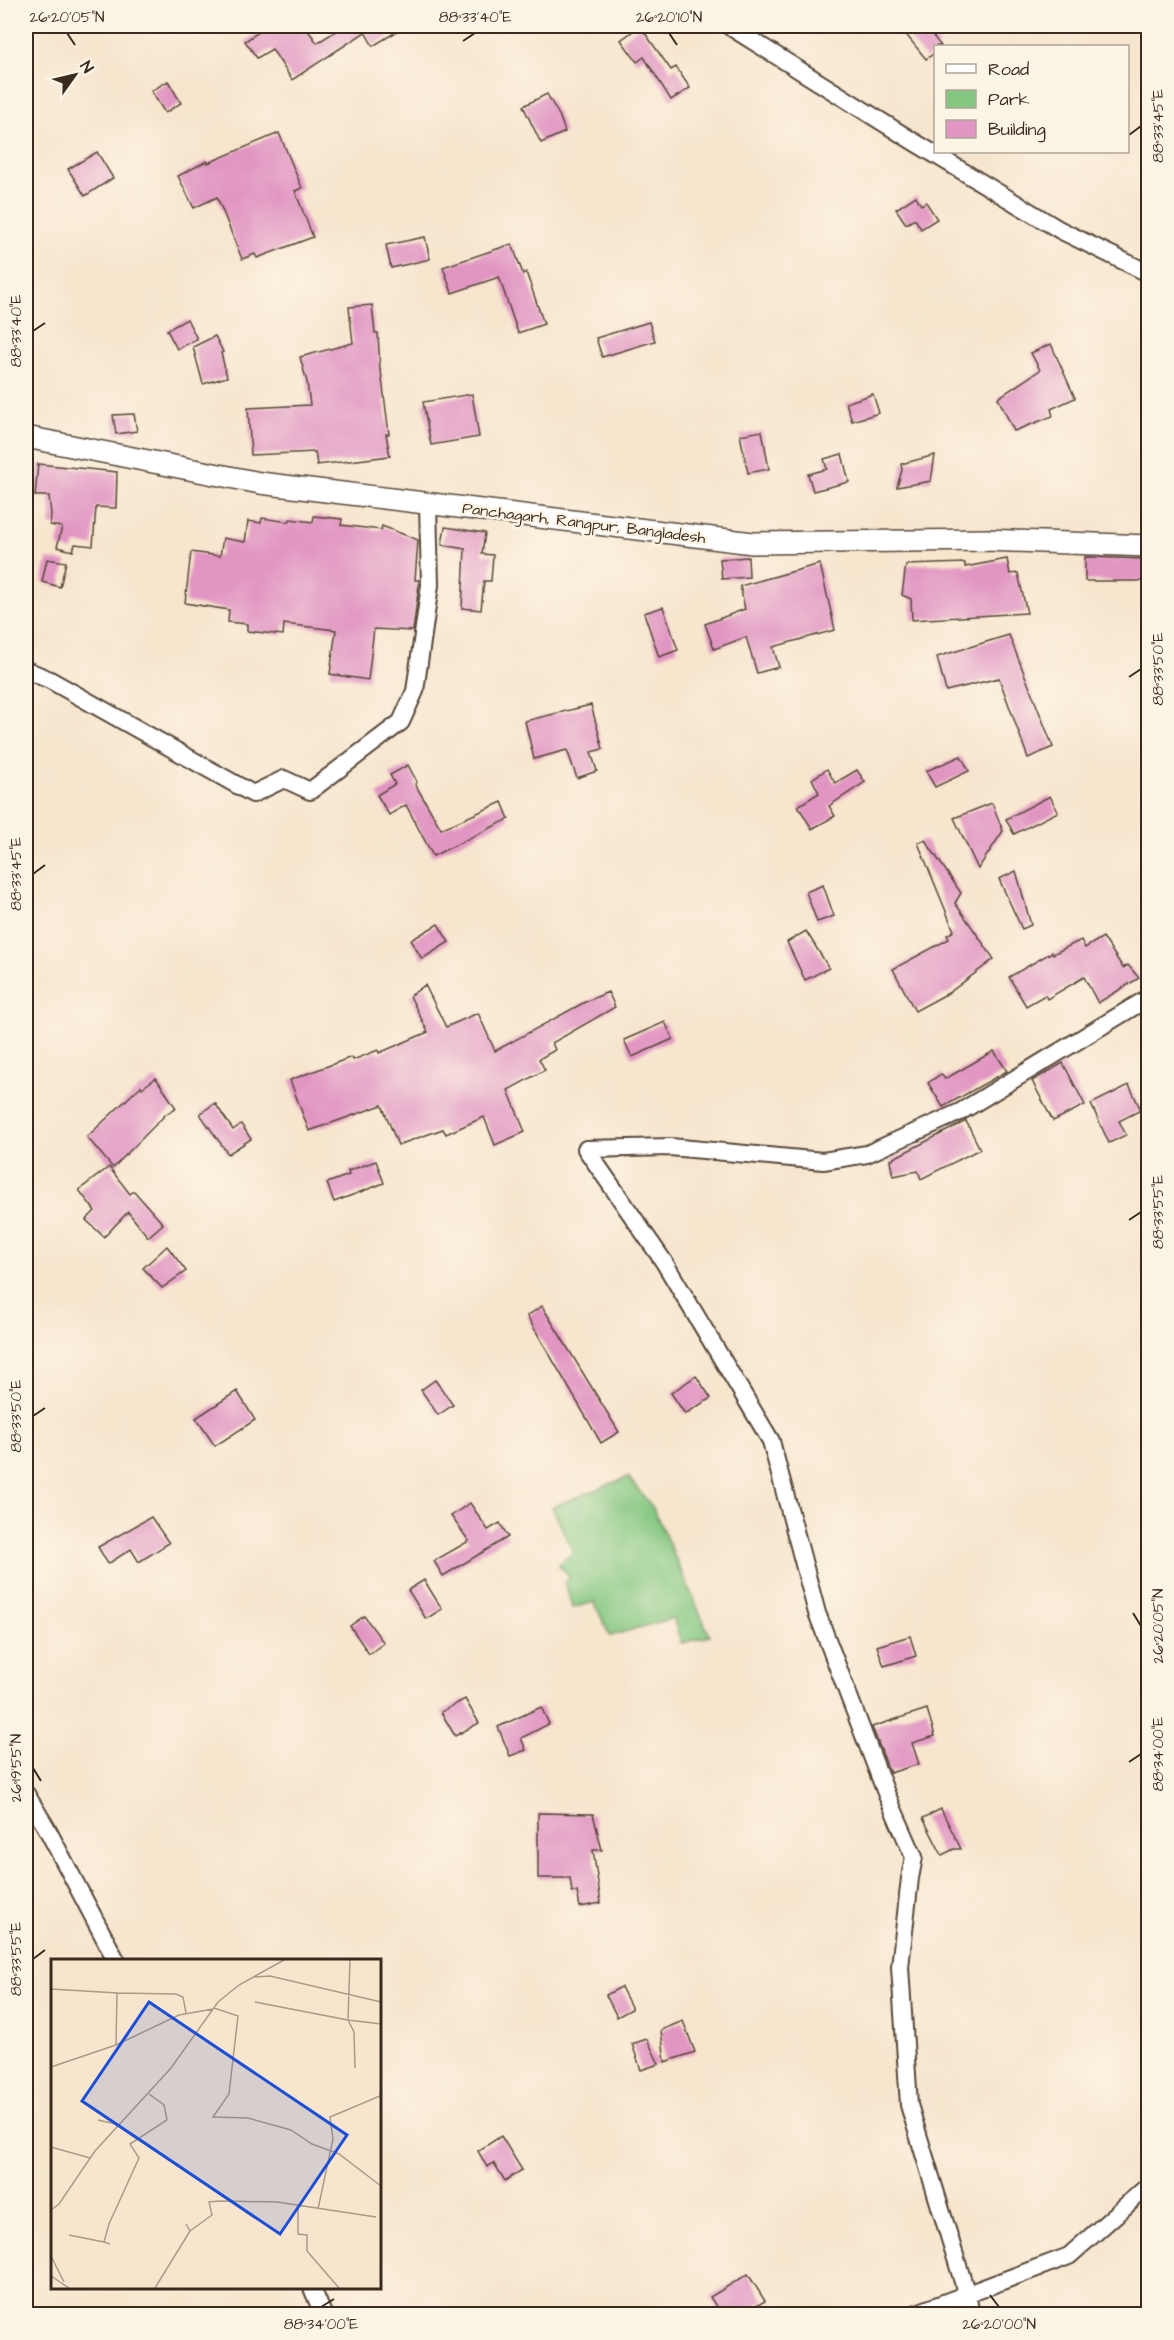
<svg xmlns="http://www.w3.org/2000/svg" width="1174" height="2340" viewBox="0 0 1174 2340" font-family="'Architects Daughter',sans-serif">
<rect width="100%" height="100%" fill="#fcf5e5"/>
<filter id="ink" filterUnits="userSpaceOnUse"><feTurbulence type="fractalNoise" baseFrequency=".0167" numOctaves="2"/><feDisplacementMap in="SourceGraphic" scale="12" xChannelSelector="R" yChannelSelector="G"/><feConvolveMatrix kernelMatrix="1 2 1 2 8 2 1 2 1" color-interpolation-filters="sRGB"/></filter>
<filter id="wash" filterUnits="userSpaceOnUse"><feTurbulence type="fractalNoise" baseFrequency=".008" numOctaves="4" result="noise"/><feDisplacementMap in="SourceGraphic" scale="24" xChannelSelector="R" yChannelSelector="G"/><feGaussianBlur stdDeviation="1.35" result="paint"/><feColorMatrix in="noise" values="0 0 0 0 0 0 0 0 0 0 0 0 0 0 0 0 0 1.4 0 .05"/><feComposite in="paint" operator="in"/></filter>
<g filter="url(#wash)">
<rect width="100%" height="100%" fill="#f7e5cd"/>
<polygon fill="#84c781" stroke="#607850" stroke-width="1.5" points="628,1477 653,1508 710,1636 681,1643 673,1618 610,1636 594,1602 572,1608 565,1582 570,1577 558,1565 573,1552 552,1507"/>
<g id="blocks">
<g fill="#e195c2">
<polygon points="268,26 305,26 317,43 344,26 406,26 373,46 365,32 292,80 272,49 257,58 245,41"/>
<polygon points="640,26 671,70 676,67 690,88 671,100 644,57 637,62 621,40"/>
<polygon points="899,26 925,26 941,46 936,46 936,52 926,59"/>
<polygon points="168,81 181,103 165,113 151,91"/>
<polygon points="547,94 560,117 565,132 541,143 523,106"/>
<polygon points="279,133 302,188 295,191 313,237 257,258 255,254 242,259 217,197 194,208 178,176 207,161 208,163"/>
<polygon points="97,152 113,178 85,196 68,169"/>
<polygon points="916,196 921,205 926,202 937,219 921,229 915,219 906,224 896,209"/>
<polygon points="425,237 430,259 391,268 386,245"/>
<polygon points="512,244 523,274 526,272 544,324 518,333 499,277 452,293 443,267"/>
<polygon points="372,305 375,333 378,333 380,371 381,371 389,434 386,434 390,456 317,465 315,452 251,455 248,408 310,405 307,382 300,357 353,343 349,307"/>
<polygon points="187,319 197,339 177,349 167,330"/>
<polygon points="649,322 655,341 602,357 596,338"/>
<polygon points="215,336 223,352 221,353 227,377 203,384 193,347"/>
<polygon points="1051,344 1075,398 1051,409 1053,416 1014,431 998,398 1040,370 1031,353"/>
<polygon points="472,394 479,437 431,445 423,402"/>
<polygon points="873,394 879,413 852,421 846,403"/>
<polygon points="134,414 137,431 116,434 113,415"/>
<polygon points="762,431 769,469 748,473 740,435"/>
<polygon points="842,454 849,482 813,491 808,474 827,469 824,459"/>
<polygon points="935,455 931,481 897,487 902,470 901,464"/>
<polygon points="38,464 117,472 116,508 96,507 93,546 75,544 73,551 57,547 62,527 50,525 51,514 49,496 35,496"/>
<polygon points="314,516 342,519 341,525 381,530 382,526 418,540 415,580 419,580 419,584 413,631 374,629 368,680 330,674 336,630 284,624 283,635 247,631 247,624 228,622 229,610 185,603 191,552 220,556 223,538 245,542 248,521 261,523 262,518 289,522 290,519 313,522"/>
<polygon points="445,527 485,533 482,554 493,555 491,581 484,581 481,610 462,608 465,549 442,545"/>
<polygon points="748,557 749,577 722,579 720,559"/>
<polygon points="1085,557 1146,559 1146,581 1085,581"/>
<polygon points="47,559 66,562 60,587 42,582"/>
<polygon points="1007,559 1010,574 1018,573 1027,613 912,620 911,599 902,595 906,565 965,563 965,567"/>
<polygon points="820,564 835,630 773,647 779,667 757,673 746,637 714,649 705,624 745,609 740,586"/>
<polygon points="663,607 678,650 659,657 644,613"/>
<polygon points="1009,635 1053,747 1028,758 999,678 946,691 937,657"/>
<polygon points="591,705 603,749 591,752 597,771 577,778 567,750 534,759 525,721"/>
<polygon points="961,756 969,771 935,787 926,771"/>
<polygon points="408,765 417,782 415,784 441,829 502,802 509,819 433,856 406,805 389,815 377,795 395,784 390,775"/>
<polygon points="827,769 835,783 857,770 865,782 829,806 835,816 812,829 798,806 819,793 812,779"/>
<polygon points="1050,796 1058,812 1014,834 1006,819"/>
<polygon points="992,803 1003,831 978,869 954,818"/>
<polygon points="925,840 961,893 955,903 994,959 950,992 915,1011 893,969 949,939 947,935 954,931 918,843"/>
<polygon points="1016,871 1031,925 1022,929 999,879"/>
<polygon points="823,885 834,916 817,922 806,892"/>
<polygon points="438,924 449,942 422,959 411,940"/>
<polygon points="806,931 829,968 805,980 787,942"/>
<polygon points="1103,937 1123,968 1128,965 1139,978 1098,1003 1084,977 1047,999 1045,995 1026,1006 1009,977 1052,952 1053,954 1081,940 1085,948"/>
<polygon points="425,985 446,1027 478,1013 495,1051 585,1002 608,992 615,1007 552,1043 555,1050 539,1059 545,1070 508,1090 525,1132 495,1145 484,1117 446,1134 443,1129 398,1145 382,1105 309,1131 290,1080 352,1057 353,1060 378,1050 379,1053 428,1032 410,996"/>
<polygon points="665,1022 673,1039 632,1057 624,1040"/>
<polygon points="994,1051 1007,1071 943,1107 928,1083 941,1074 945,1079"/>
<polygon points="1063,1063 1085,1105 1053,1121 1032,1081"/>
<polygon points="156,1078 176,1108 166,1114 113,1168 87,1137 141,1086 142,1088"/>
<polygon points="1129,1085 1141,1110 1119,1121 1126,1135 1109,1143 1091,1104"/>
<polygon points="215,1103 233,1130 241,1124 251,1139 228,1154 200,1114"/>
<polygon points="966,1121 980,1149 921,1179 918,1171 893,1176 890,1160"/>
<polygon points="376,1161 384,1183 334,1202 327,1183 349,1175 348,1171"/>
<polygon points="109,1167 130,1194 134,1191 163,1224 148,1237 128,1212 104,1237 86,1220 95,1211 79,1190"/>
<polygon points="167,1246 186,1271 162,1288 143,1268"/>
<polygon points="542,1306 619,1432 601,1443 527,1316"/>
<polygon points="696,1376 711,1398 685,1414 671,1393"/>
<polygon points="435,1380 453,1405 438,1415 421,1390"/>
<polygon points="237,1391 255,1420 215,1446 196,1418"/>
<polygon points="470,1503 488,1530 500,1523 508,1537 443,1576 434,1561 469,1541 451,1516"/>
<polygon points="151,1517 169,1543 139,1562 131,1549 108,1564 98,1547"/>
<polygon points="424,1580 442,1609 426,1619 408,1590"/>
<polygon points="364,1616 384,1643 369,1654 350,1626"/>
<polygon points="910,1636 916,1656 884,1666 877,1646"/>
<polygon points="465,1699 479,1723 455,1736 441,1712"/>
<polygon points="541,1707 549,1724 521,1738 526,1750 510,1756 498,1727"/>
<polygon points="927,1709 935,1736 912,1743 919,1764 890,1773 872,1727"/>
<polygon points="941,1809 961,1849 954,1849 942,1855 923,1818"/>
<polygon points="538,1813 593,1814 602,1850 593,1850 601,1903 580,1907 577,1892 572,1892 570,1878 538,1878"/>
<polygon points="621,1987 632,2009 617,2017 606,1995"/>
<polygon points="683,2021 695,2052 665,2062 661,2030"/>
<polygon points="647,2039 659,2064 641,2070 632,2044"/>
<polygon points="501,2136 522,2170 505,2181 494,2163 487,2167 478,2151"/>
<polygon points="748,2274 765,2301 742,2314 721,2314 710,2297"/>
</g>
</g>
</g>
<g filter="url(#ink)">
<use href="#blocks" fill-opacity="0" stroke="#574638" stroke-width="1.5"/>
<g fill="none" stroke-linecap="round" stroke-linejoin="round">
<g stroke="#574638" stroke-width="20">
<g id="minor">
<polyline points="729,26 911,140 1060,230 1148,273"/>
<polyline points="26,670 50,680 253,794 284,779 310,791 401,722 415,691 430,585 428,504"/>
<polyline points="26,1794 46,1827 116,1960"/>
<polyline points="312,2288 323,2314"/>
<polyline points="914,2314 1069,2256 1148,2186"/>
<polyline points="971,2314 967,2295 909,2105 900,1967 910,1878 914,1857 886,1793 817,1613 771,1441 664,1262 586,1149 670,1147 823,1161 867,1154 960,1112 1148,998"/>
</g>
</g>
<g stroke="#574638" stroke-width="24">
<polyline id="tertiary" points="26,437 260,483 753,543 986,540 1148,546"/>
</g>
<use href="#minor" stroke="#fff" stroke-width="16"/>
<use href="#tertiary" stroke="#fff" stroke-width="21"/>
</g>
</g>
<path fill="none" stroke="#3b2a1e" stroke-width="2" d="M67 33 75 45M669 33 677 45M463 41 475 33M1129 135 1141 126M33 331 45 323M1129 677 1141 669M33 874 45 865M1129 1220 1141 1212M33 1416 45 1408M1133 1613 1141 1626M1129 1762 1141 1754M33 1768 41 1781M33 1959 45 1950M990 2295 999 2307M321 2307 334 2299"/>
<g text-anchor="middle" stroke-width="5" stroke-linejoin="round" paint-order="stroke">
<g font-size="16" fill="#3b2a1e" stroke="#fcf5e5">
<text transform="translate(584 522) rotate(7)" y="6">Panchagarh, Rangpur, Bangladesh</text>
</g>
</g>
<g transform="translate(51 1959)">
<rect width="330" height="330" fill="#f7e5cd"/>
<path fill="none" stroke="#ac9a87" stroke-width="1.5" d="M204 18 219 17 330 43M0 30 66 34 65 86 128 56 162 50M66 34 125 35 132 38 135 54M204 43 297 61 299 1M163 49 187 57 178 135 162 158 197 159 240 171 261 185 288 195 330 227M0 108 65 86M304 109 303 73 297 61 330 65M47 161 69 166M0 188 39 199M247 247V275L256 276V292L288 329M267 250 282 180 279 158 329 137 330 131M0 251 8 245 44 192 120 109 167 43 188 26 233 1M135 265 139 272 161 256 158 243 169 242 226 243 325 258M18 276 53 283M59 285 53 283 58 265 88 199 79 185 116 161 113 146 98 135M0 297 13 323M0 317 18 329M104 329 139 272"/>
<path fill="#1d4ed8" fill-opacity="0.15" stroke="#1d4ed8" stroke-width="3" d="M98 43 296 176 229 275 31 142Z"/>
<rect width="330" height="330" fill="none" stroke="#3b2a1e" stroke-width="3"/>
</g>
<rect width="1174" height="2340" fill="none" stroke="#fcf5e5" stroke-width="66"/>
<rect x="934" y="45" width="195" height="108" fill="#fcf5e5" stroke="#afa495" stroke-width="1.5"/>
<rect x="946" y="64" width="30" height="9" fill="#ffffff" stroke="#afa495" stroke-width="1.5"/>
<text x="988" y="75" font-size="18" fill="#3b2a1e">Road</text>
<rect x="946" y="90" width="30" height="18" fill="#84c781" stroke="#afa495" stroke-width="1.5"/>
<text x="988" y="105" font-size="18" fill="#3b2a1e">Park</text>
<rect x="946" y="120" width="30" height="18" fill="#e195c2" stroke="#afa495" stroke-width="1.5"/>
<text x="988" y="135" font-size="18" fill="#3b2a1e">Building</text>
<g transform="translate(75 75) rotate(56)" stroke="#fcf5e5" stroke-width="4.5" paint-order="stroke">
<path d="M0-4.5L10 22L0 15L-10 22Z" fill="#3b2a1e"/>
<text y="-9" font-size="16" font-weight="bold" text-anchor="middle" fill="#3b2a1e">N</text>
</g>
<rect x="33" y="33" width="1108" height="2274" fill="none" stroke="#3b2a1e" stroke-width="2"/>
<g font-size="15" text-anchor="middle" fill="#3b2a1e">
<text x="67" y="22">26°20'05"N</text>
<text x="475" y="22">88°33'40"E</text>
<text x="669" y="22">26°20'10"N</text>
<text transform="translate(1158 126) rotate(-90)" y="5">88°33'45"E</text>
<text transform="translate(16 331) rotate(-90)" y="5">88°33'40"E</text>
<text transform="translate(1158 669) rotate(-90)" y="5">88°33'50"E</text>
<text transform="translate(16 874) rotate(-90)" y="5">88°33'45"E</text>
<text transform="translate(1158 1212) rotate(-90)" y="5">88°33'55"E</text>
<text transform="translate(16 1416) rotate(-90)" y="5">88°33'50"E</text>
<text transform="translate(1158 1626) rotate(-90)" y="5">26°20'05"N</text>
<text transform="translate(1158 1754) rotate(-90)" y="5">88°34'00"E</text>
<text transform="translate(16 1768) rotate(-90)" y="5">26°19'55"N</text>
<text transform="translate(16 1959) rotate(-90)" y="5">88°33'55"E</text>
<text x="321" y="2329">88°34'00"E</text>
<text x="999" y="2329">26°20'00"N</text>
</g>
</svg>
